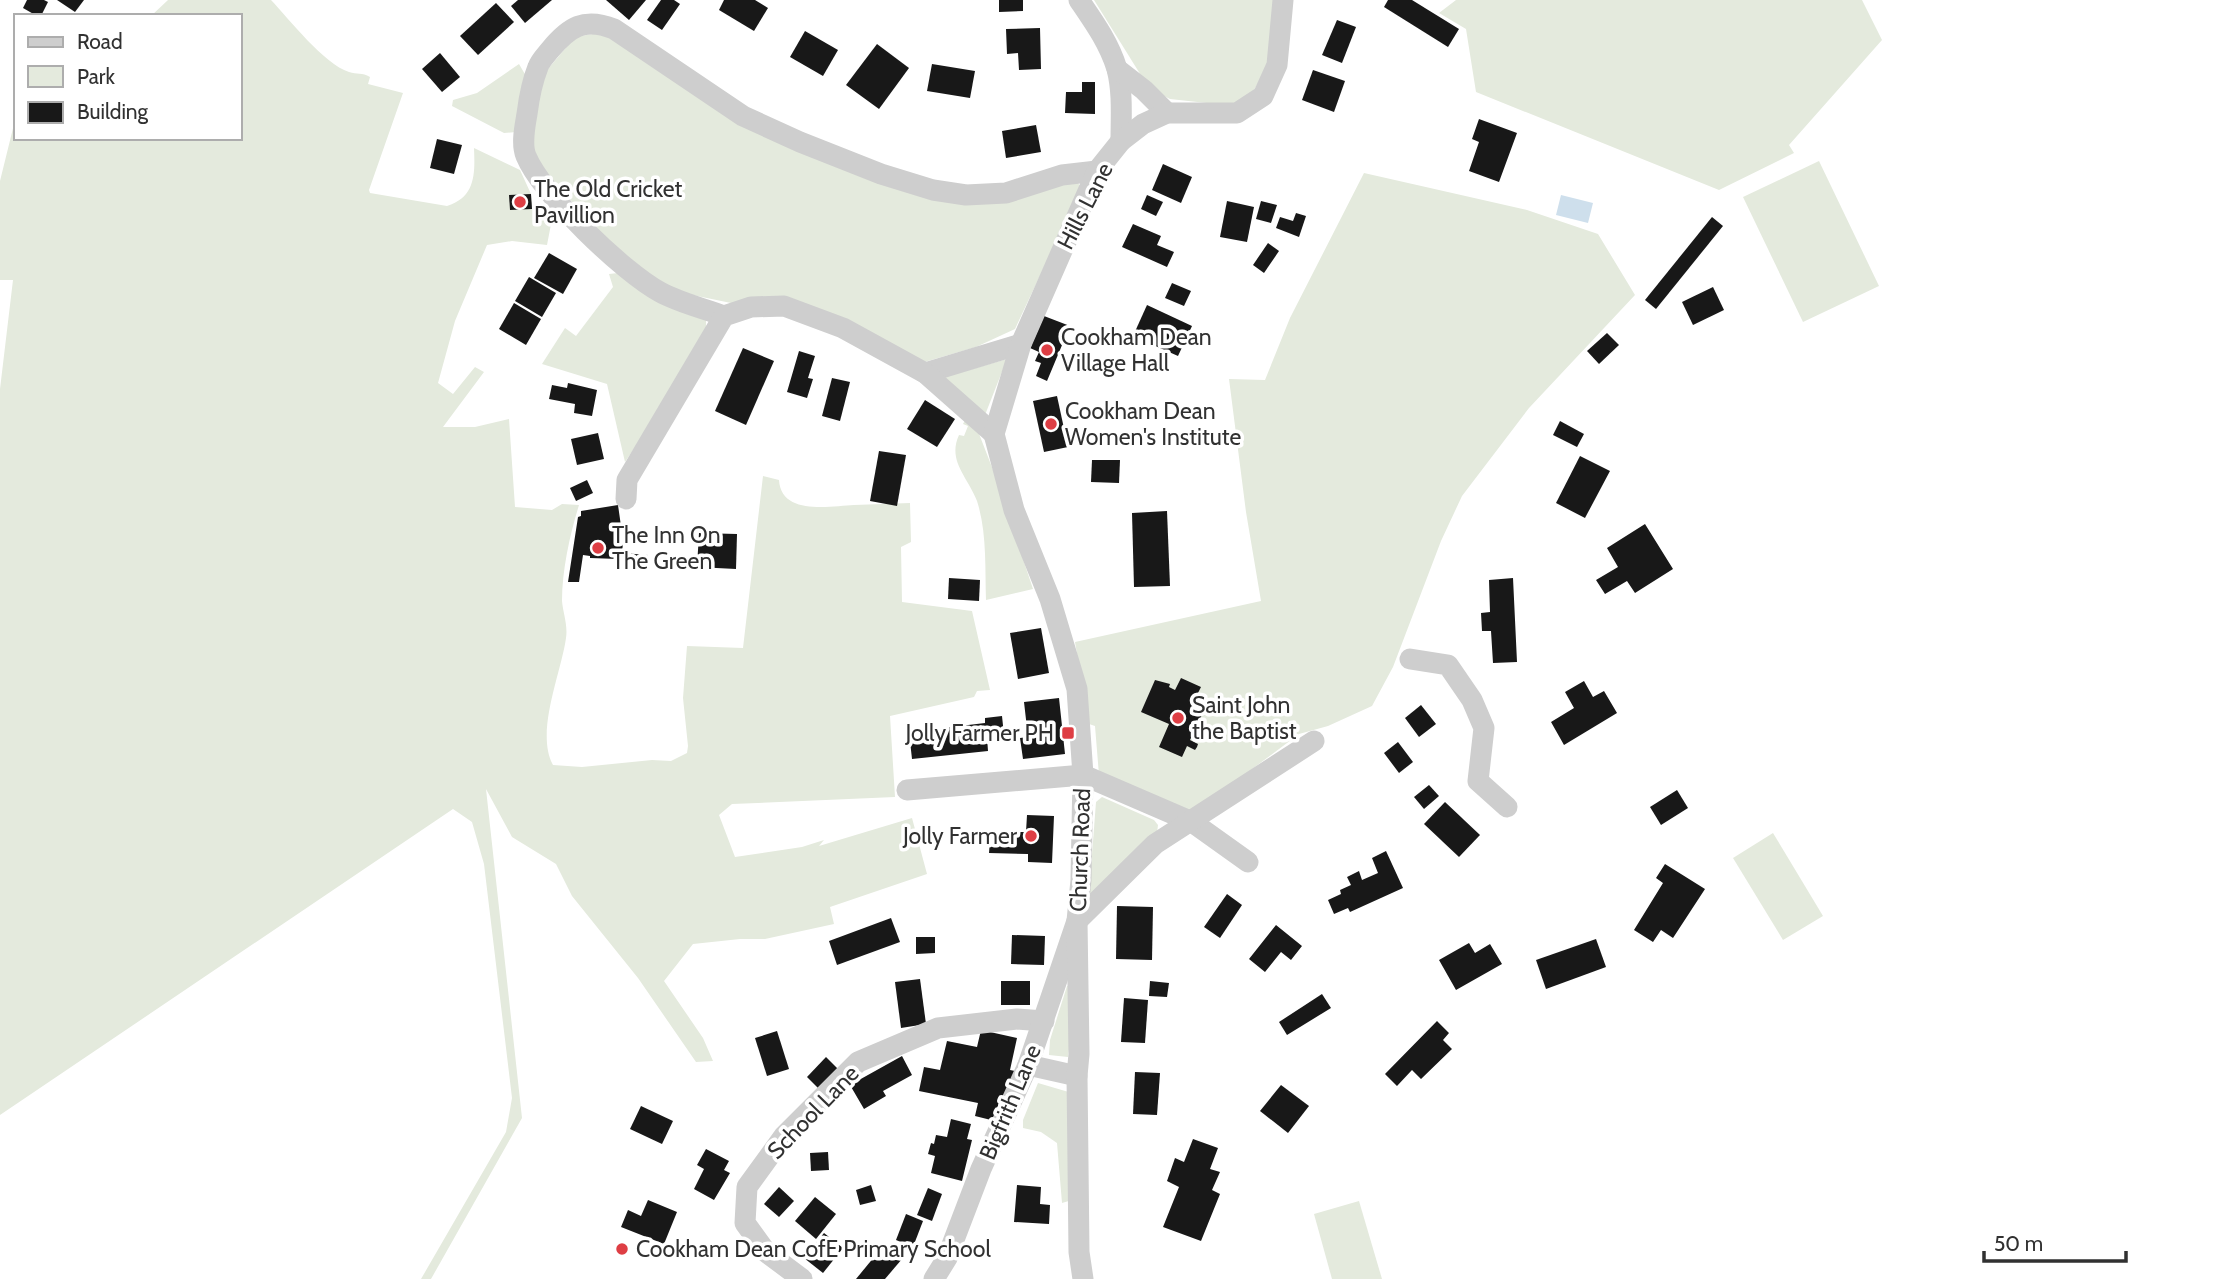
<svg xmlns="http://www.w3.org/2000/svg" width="2222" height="1279" viewBox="0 0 2222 1279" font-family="Cabin,sans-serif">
<rect width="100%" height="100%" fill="#fff"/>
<g fill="#e4eadd">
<path d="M168 0H271C289 19 324 64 349 72 357 75 362 72 370 77L368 84 403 93 369 190 370 193 447 206C476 197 475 173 474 148L520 170 531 194 532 209 552 219 547 245 512 241 487 245 455 321 438 383 453 394 475 367 484 372 443 427H475L509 419 515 507 552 510 562 504 579 505C570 534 562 570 562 601 563 613 568 625 566 638 561 674 535 732 553 765L582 767 652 760 671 761 687 753 688 746 683 698 687 646 743 648 763 476 779 480C781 516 831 506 854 505 873 504 892 504 910 503L911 542 901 547 902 602 972 611 990 690 977 691 974 697 890 716 895 797 732 804 719 815 735 857 802 847 824 840 819 846 912 818 927 874 830 907 834 924 765 939H740L693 944 664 981 703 1038 713 1061 696 1062 638 978 572 896 556 864 512 837 486 789 522 1118 431 1279H421L506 1132 512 1098 484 864 472 822 453 809 0 1115V389L13 280H0V181L16 116V138H240V16H151Z"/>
<polygon points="1094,0 1275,0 1271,59 1252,94 1234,106 1170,99 1156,92 1142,77"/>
<polygon points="1456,0 1862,0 1882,40 1789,145 1794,153 1719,190 1476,92 1466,29 1439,13"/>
<polygon points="604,32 720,107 929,194 1077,181 1081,188 1015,329 976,347 921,363 837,316 731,303 673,291 631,266 542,169 533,150 533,103 542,76 575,37"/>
<polygon points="519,64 526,76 516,132 504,133 452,106 453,100 477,93"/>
<polygon points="1819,161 1879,286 1803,322 1743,197"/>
<polygon points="1364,173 1527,210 1598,234 1635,295 1529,408 1462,496 1441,541 1393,667 1372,706 1328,726 1299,734 1200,808 1181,813 1099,775 1095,726 1089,724 1075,642 1261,601 1246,512 1229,379 1265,380 1290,318"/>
<polygon points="618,273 706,319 706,329 659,411 625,462 607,384 542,364 565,328 576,336 613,287 609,274"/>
<polygon points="1007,359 985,415 941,378"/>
<path d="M968 414 976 426 995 475 1033 589 986 600C985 568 987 532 977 501 968 477 947 461 959 435L964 436 968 426 963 424Z"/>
<polygon points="1102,797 1154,820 1158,825 1157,833 1095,897 1089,894 1096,802"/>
<polygon points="1773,833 1823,916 1783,940 1733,858"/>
<polygon points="1067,986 1071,986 1071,1033 1068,1057 1049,1055 1050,1040"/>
<polygon points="1038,1083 1072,1093 1072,1200 1062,1203 1057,1143 1041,1132 1023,1128 1023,1120"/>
<polygon points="1359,1201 1382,1279 1332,1279 1314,1214"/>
</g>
<polygon fill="#cedfec" points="1561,195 1593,203 1588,223 1556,215"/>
<g fill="#181818">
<polygon points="27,0 44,0 48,2 41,16 37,16 23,8"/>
<polygon points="57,0 84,0 75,12"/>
<polygon points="518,0 552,0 525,23 511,6"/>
<polygon points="606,0 646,0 629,20"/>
<polygon points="661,0 674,0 680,4 662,30 647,20"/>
<polygon points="724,0 755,0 768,8 754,31 719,10"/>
<polygon points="999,0 1023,0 1023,11 999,12"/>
<polygon points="1388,0 1412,0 1459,29 1448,47 1384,7"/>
<polygon points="496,3 514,22 478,55 460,36"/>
<polygon points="1337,20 1356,27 1342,63 1322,55"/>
<polygon points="1040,28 1041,69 1019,70 1018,53 1007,54 1006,29"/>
<polygon points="805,31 838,50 823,76 790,57"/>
<polygon points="877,44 909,68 879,109 846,85"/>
<polygon points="440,53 460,77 442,92 422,69"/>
<polygon points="932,64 975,71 970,98 927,91"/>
<polygon points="1313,70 1345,81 1334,112 1302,100"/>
<polygon points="1082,82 1095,82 1095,114 1065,113 1066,92 1082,92"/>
<polygon points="1479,119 1517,133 1499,182 1469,171 1479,142 1472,139"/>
<polygon points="1036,125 1041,152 1006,158 1002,131"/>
<polygon points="437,139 462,145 454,174 430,168"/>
<polygon points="1163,164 1192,177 1181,203 1152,190"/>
<polygon points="531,194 532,209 510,210 509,195"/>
<polygon points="1147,195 1163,202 1156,216 1141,209"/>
<polygon points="1227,201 1254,207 1247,242 1220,237"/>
<polygon points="1261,201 1277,205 1271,223 1256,219"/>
<polygon points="1296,213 1306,216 1299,237 1276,228 1280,217 1293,221"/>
<polygon points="1712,217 1723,226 1656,309 1645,300"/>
<polygon points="1133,224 1161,236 1157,245 1174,252 1167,267 1122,247"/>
<polygon points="1268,243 1279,251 1264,273 1253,265"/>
<polygon points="549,253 577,269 563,294 534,278"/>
<polygon points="529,277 556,293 542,317 515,301"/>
<polygon points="1172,283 1191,291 1184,306 1165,298"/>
<polygon points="1713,287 1724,310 1693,325 1682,302"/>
<polygon points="514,303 541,319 526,345 499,329"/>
<polygon points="1147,305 1192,326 1178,356 1133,336"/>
<polygon points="1044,316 1070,326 1047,381 1036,376 1041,363 1035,361 1039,352 1030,348"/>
<polygon points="1607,333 1619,345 1599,364 1587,351"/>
<polygon points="743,348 774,361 746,425 715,411"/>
<polygon points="799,351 815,356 808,378 813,379 807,398 787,392"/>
<polygon points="832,378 850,382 840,421 822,416"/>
<polygon points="568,383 597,390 592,416 574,413 575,404 549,399 552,385 567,388"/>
<polygon points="1057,396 1068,447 1044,452 1033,401"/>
<polygon points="925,400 955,419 937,447 907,429"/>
<polygon points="1560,421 1584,434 1577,447 1553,435"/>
<polygon points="598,433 604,459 577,465 571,439"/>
<polygon points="879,451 906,455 897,506 870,501"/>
<polygon points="1580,456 1610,471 1585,518 1556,503"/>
<polygon points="1092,460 1120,460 1119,483 1091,482"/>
<polygon points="587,480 593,493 576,501 570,488"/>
<polygon points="618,505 621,526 626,526 630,530 631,539 623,543 622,553 648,555 648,567 621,566 622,556 618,559 590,558 590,556 583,555 579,582 568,582 578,517 581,516 581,511"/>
<polygon points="1167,511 1170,586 1134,587 1132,513"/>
<polygon points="1645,524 1673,569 1635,593 1627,581 1605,594 1596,580 1618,567 1607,548"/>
<polygon points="699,533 737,534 736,569 697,567"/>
<polygon points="949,578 980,580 979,601 948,599"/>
<polygon points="1513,578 1517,662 1493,663 1491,631 1482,631 1481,613 1490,612 1489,580"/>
<polygon points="1041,628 1049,673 1018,679 1010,633"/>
<polygon points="1181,678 1201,687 1197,695 1209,700 1190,740 1198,744 1197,747 1195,750 1187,746 1182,757 1159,747 1169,724 1141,712 1155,680 1170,684 1169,687 1175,690"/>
<polygon points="1584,681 1593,697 1604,691 1617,713 1564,745 1551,722 1574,708 1565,692"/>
<polygon points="1059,698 1065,754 1023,759 1020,738 1028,737 1024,702"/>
<polygon points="1421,705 1436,724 1419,737 1405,718"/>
<polygon points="1002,716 1004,735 987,737 988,751 912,759 909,732 985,723 985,718"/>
<polygon points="1398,742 1413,762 1399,773 1384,753"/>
<polygon points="1429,785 1439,796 1424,809 1414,797"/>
<polygon points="1677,790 1688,808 1661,825 1650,807"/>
<polygon points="1445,802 1480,835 1459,857 1424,824"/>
<polygon points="1027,815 1054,816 1052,863 1028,862 1028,854 989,853 990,840 1009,841 1010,832 1026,832"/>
<polygon points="1386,851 1403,888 1350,912 1348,908 1334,914 1328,900 1341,894 1340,890 1351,885 1347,877 1359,871 1362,880 1378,873 1372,858"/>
<polygon points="1665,864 1705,889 1673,938 1661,930 1653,942 1634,930 1663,883 1656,878"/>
<polygon points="1227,894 1242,905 1220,938 1204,927"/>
<polygon points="1117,906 1153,907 1152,960 1116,959"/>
<polygon points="891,918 900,942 837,965 829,941"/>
<polygon points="1276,925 1302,946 1291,960 1281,952 1265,972 1249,959"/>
<polygon points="1012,935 1045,936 1044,965 1011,964"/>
<polygon points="916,937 935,937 935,953 916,954"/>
<polygon points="1596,939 1606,967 1546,989 1536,960"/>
<polygon points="1469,943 1475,953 1490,944 1502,964 1456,990 1439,960"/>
<polygon points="920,979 926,1024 901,1028 895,982"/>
<rect x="1001" y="981" width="29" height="24"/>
<polygon points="1150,981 1169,983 1167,997 1149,996"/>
<polygon points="1322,994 1331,1008 1287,1035 1279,1022"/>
<polygon points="1124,998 1148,1000 1145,1043 1121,1042"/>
<polygon points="1437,1021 1449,1033 1443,1040 1452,1049 1421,1079 1412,1070 1397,1086 1385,1074"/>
<polygon points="981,1030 1017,1038 1010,1070 1015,1071 1009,1098 1000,1096 995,1121 975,1116 978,1103 919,1091 924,1067 940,1070 947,1041 977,1047"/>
<polygon points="777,1031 789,1069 767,1076 755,1038"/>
<polygon points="902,1056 912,1075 883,1091 886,1096 864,1109 850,1085"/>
<polygon points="826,1057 839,1070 820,1090 807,1077"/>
<polygon points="1135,1072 1160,1073 1157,1115 1133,1114"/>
<polygon points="1281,1085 1309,1106 1288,1133 1260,1111"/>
<polygon points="641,1106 673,1121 662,1144 630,1129"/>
<polygon points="951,1119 971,1124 967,1139 972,1140 962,1181 931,1173 935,1156 928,1154 931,1143 934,1144 936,1135 947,1137"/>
<polygon points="1193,1139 1218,1148 1210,1169 1220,1172 1212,1190 1220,1194 1201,1241 1163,1227 1179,1187 1167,1181 1175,1158 1184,1162"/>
<polygon points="706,1149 729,1161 724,1170 730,1173 714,1200 694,1189 704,1169 697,1165"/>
<polygon points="828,1152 829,1170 811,1171 810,1153"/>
<polygon points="871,1185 876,1201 860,1205 856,1190"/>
<polygon points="1017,1185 1041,1187 1040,1204 1050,1205 1049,1224 1014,1222"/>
<polygon points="779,1187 794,1201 779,1217 764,1204"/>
<polygon points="928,1188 942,1194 932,1221 917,1215"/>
<polygon points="815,1197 836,1214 816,1239 795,1221"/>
<polygon points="648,1200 677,1212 664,1244 621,1227 628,1210 641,1216"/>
<polygon points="906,1214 923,1221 913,1247 896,1240"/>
<polygon points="824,1233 843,1248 823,1273 804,1258"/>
<polygon points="884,1245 902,1259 885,1279 856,1279"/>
</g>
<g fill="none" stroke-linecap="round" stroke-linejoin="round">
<g stroke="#cecece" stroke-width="21">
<path d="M1079 0C1094 22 1109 43 1117 69 1123 92 1121 118 1121 141"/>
<polyline points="1117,69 1144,90 1167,113"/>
<path d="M724 316C703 308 680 303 660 292 623 272 542 194 526 156 521 144 525 126 527 114 529 98 532 82 538 67 540 61 546 55 550 50 569 27 584 17 614 29L743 116 800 142 881 174 933 190 966 195 1006 193 1062 175 1097 171"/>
<polyline points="925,373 1021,344"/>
<polyline points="626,499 627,480 724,316 751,307 784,306 843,328 925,373 994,434"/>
<polyline points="1410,659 1448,665 1472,700 1484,728 1478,781 1507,807"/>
<polyline points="907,790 1083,775 1192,822 1248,862"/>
<polyline points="1028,1065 1077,1076"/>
<polyline points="802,1279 766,1252 745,1223 747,1187 784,1136 858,1062 938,1028 1017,1019 1044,1021"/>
<polyline points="934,1279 947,1258 981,1169 1028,1065 1077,921 1155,844 1314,741"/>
<polyline points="1083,1279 1079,1252 1077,1076 1079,1054 1077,921 1081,880 1083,775 1077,689 1050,599 1014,510 994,434 1021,344 1097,171 1121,141 1143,124 1167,113 1237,113 1263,96 1277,65 1283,0"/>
</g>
</g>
<g fill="#de3e44" stroke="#fff" stroke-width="2.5">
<circle cx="520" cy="202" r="7"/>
<circle cx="1047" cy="350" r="7"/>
<circle cx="1051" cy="424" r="7"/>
<circle cx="598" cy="548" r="7"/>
<circle cx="1178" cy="718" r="7"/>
<rect x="1061" y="726" width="14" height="14" rx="3.5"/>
<circle cx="1031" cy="836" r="7"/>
<circle cx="622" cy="1249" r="7"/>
</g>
<g text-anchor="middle" stroke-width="7" stroke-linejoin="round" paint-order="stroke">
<g font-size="23" fill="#313131" stroke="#fff" text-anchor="start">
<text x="534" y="197">The Old Cricket<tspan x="534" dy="26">Pavillion</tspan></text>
<text x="1061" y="345">Cookham Dean<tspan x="1061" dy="26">Village Hall</tspan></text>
<text x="1065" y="419">Cookham Dean<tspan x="1065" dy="26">Women's Institute</tspan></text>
<text x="612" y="543">The Inn On<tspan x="612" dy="26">The Green</tspan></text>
<text x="1192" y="713">Saint John<tspan x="1192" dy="26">the Baptist</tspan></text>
<text x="1054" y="741" text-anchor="end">Jolly Farmer PH</text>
<text x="1017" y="844" text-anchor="end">Jolly Farmer</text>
<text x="636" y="1257">Cookham Dean CofE Primary School</text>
</g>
<g font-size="23" fill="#313131" stroke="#fff">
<text transform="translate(1085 206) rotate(-63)" y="8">Hills Lane</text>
<text transform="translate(1080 850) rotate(-88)" y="8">Church Road</text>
<text transform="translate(1010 1102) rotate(-67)" y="8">Bigfrith Lane</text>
<text transform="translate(813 1112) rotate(-46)" y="8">School Lane</text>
</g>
</g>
<rect x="14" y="14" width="228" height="126" fill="#ffffff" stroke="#adadad" stroke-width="2"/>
<rect x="28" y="37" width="35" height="10" fill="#cecece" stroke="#adadad" stroke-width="2"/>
<text x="77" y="49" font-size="21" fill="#313131">Road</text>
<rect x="28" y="66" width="35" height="21" fill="#e4eadd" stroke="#adadad" stroke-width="2"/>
<text x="77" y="84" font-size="21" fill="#313131">Park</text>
<rect x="28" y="102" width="35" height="21" fill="#181818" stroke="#adadad" stroke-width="2"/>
<text x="77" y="119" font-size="21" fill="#313131">Building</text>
<path d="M1984 1251v10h142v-10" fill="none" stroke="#313131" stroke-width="3.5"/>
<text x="1994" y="1251" font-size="21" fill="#313131" stroke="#ffffff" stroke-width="5" paint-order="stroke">50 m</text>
</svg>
